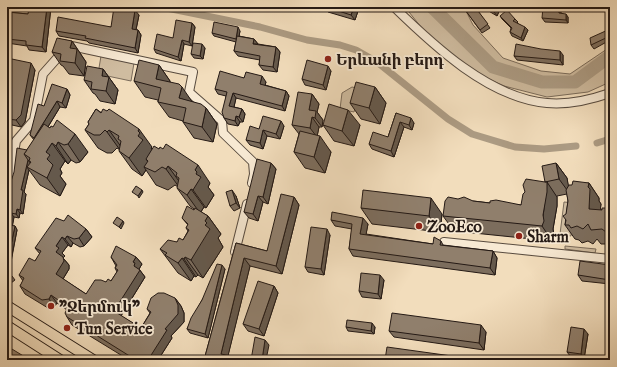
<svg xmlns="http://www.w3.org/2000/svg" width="617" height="367" viewBox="0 0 617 367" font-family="'IM FELL English','Noto Serif Armenian',serif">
<rect width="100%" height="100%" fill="#f2ddbc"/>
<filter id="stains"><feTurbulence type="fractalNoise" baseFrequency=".005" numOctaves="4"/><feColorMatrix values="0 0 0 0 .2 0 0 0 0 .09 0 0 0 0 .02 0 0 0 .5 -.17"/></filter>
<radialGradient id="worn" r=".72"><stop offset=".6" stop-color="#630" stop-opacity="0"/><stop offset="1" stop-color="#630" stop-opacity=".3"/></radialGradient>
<g fill="#cfbca0" stroke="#7a6b5a">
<polygon points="405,7 464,7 473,25 503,58 541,71 570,74 610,47 610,82 588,92 547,97 504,86 478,74 429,37"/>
<polygon points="101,56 134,63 131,81 98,74"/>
<polygon points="352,87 361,89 354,112 340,109 342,93"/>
<polygon points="564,202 575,203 571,236 560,234"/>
<polygon points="565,246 596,249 595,253 565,249"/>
</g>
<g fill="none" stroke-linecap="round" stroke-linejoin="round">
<g stroke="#ac9b83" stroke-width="7">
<polyline points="162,7 260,27 307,40 340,45 356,50 377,62 448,119 472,134 515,147 544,149 576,146"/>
<polyline points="597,143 610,139"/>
</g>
<polyline stroke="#ac9b83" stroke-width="13" points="432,7 493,67 542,82 575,82 610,56"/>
<g stroke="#584b3f" stroke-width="10">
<g id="minor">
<path d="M394 7C433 45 489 98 547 103 568 105 590 100 610 93"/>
<polyline points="555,7 581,7"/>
<polyline points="7,191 16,141 34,120 43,74 59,56 62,44 193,72 189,92 222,121 223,133 253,162 254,174 252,183"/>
<polyline points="444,242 610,259"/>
<polyline points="235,252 247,204"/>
</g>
</g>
<g stroke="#251a15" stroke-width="12">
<g id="major">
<polyline points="7,306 93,360"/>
<polyline points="7,326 60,360"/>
</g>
</g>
<use href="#minor" stroke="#f7e9d3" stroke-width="8"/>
<use href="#major" stroke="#f2ddbc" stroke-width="10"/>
</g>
<g fill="#7c6d5d" stroke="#251a15">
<polygon points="8,7 51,7 46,52 29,50 27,46 7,43 7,12 28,14 29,11"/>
<polygon points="325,7 355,7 358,11 355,20 328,12"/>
<polygon points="463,7 475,7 490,28 482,33"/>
<polygon points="485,7 501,7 497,16 487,10"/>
<polygon points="561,12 561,13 568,17 568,23 545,22 542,18"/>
<polygon points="139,15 136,30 138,30 141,35 138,53 89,43 87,41 59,36 56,31 111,27"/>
<polygon points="500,16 515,19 518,22 517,23 528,30 523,41 512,36 510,32 511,28 502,19"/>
<polygon points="192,23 195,27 192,46 184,44 181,61 156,53 154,49 173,38"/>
<polygon points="610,29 610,40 594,49 591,45"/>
<polygon points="240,31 239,36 254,39 258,44 276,47 280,52 277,72 263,70 259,65 260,60 238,56 234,51 236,42 214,36 212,33"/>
<polygon points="72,41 86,62 84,76 69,74 63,66 61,65 52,52"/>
<polygon points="205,48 203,59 194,58 191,54"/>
<polygon points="563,55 563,65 517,60 514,56"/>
<polygon points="7,58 35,70 25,122 21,127 12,125 7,119 10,104 7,104"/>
<polygon points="159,65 170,81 170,82 192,102 206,108 217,124 213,142 194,138 183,122 183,121 169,117 158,102 158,100 145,97 134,81"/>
<polygon points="103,69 118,90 115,104 100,101 95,94 93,93 84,80"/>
<polygon points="331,71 326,90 305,85 302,79"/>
<polygon points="244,78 266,82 265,85 286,91 289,96 285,111 236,98 234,107 242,109 245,114 243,122 240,122 238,126 228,124 224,118 226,96 218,94 215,89"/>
<polygon points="375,87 386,103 380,124 361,119 350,103"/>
<polygon points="67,89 70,95 66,108 60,107 48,127 88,152 80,162 76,163 71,160 68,164 65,161 60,169 62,173 60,176 66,184 60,196 40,185 29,170 24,192 26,194 23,214 20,213 19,218 14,217 12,226 15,226 17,230 9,273 12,276 15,280 11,283 7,282 7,200 27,150 34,140 30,135 44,106"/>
<polygon points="312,94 319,104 317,112 323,120 322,127 319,127 317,136 331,152 325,173 305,168 294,152 299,134 292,125"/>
<polygon points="96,109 152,147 151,148 152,150 210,183 208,187 214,195 206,208 204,207 201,212 208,216 221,234 218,238 223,247 203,278 198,275 196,277 194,276 191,281 178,273 160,249 177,242 183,240 188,231 186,228 188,225 182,218 194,209 190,206 177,188 178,187 175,185 168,190 156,185 146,170 142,176 132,169 119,151 120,150 117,148 112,153 107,153 98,148 85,130 89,124 88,122"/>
<polygon points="396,113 414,123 412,130 404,127 394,157 372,149 369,144 388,137"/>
<polygon points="323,125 360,125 354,146 334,141"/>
<polygon points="284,126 280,139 267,136 263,149 250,145 246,140 259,129"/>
<polygon points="271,163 276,169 268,204 263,202 258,221 249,218 244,212"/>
<polygon points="556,163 567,178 568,186 589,183 599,198 599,201 601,204 600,210 607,208 610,207 610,244 601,244 597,239 593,244 588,241 582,243 579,240 575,239 565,225 568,201 567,194 557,196 557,206 553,229 554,235 552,241 454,231 443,216 473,201 490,203 521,205 545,182"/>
<polygon points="236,196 240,208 234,211 230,206"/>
<polygon points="294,197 299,205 282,274 250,266 228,355 236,357 238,360 204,360 236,243 267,251"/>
<polygon points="361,208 442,214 440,232 372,224"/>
<polygon points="331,220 368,224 366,234 433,244 441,241 443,245 493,251 497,258 495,275 353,256 349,249 352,229 335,226"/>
<polygon points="64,221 86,229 92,237 84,246 80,247 73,243 71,247 68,245 62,253 65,256 63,258 69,265 69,269 63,279 86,294 106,282 111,281 117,272 115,268 116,266 111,257 136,257 142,264 139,269 145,277 121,316 141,328 150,313 147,309 175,298 181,306 184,313 184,322 171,336 172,338 158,360 129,360 72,325 67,317 67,310 57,303 54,307 48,308 25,294 20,286 23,281 19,275 35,261 40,254 35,248"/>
<polygon points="330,235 324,275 308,272 305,267"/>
<polygon points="610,265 610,284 582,281 578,275"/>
<polygon points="225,269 208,338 190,333 187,329 202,300"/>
<polygon points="384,280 381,299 362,297 359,291"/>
<polygon points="274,286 278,293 264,336 248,331 243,324"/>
<polygon points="346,327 375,327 374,334 348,331"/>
<polygon points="389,331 486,332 484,350 394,337"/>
<polygon points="588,334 584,359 571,357 567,352"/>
</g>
<g fill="#65594c" stroke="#251a15">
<polygon points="47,7 51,7 46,52 42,47"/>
<polygon points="354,7 355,7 358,11 355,20 351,15"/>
<polygon points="497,7 501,7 497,16 494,12"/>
<polygon points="135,10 139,15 135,34 132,29"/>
<polygon points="566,14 568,17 568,23 566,20"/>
<polygon points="192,23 195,27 192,46 189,42"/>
<polygon points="238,27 240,31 238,42 236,39"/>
<polygon points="525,27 528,30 523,41 521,38"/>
<polygon points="138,30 141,35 138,53 135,48"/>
<polygon points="254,39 258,44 253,44"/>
<polygon points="182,40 184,44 181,61 178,57"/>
<polygon points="72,41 86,62 84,76 75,63 70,48"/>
<polygon points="202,44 205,48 203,59 200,56"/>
<polygon points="276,47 280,52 277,72 273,67"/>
<polygon points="560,51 563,55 563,65 560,60"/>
<polygon points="31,63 35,70 25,122 21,127 16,120"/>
<polygon points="159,65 170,81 167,95 156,79"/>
<polygon points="328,66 331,71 326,90 323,85"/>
<polygon points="103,69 118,90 115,104 106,91 102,76"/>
<polygon points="262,76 266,82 264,89 260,84"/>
<polygon points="182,87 193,103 179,98"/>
<polygon points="375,87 386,103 380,124 369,108"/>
<polygon points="67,89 70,95 66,108 62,103"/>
<polygon points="286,91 289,96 285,111 282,106"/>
<polygon points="233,93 236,98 233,111 229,106"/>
<polygon points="312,94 319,104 317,112 323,120 322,127 309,110"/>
<polygon points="57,101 60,107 38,143 34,138"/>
<polygon points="206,108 217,124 213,142 202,127"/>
<polygon points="242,109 245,114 243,122 239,117"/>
<polygon points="348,110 360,125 354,146 342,131"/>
<polygon points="236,116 240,122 238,126 235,121"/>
<polygon points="312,117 319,127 317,137 310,128"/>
<polygon points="411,118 414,123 412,130 409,125"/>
<polygon points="281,121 284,126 280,139 276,134"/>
<polygon points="400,122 404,127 394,157 391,151"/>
<polygon points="139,129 152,147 151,148 153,151 148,161 146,159 150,165 144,167 146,170 142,176 129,158 138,136 138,131"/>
<polygon points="109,130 122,148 120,150 107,132"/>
<polygon points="263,130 267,136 263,149 260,143"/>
<polygon points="75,134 88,152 80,162 68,144"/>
<polygon points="320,136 331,152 325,173 314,157"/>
<polygon points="58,142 71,160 68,164 56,146"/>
<polygon points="52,143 65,161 60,169 62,173 60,176 66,184 60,196 47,178 46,152"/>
<polygon points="28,160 31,164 27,167 29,170 24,192 26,194 23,214 20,210 21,190"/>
<polygon points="271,163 276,169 268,204 263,197"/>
<polygon points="556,163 567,178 570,194 559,179"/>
<polygon points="198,165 210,183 208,187 214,195 206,208 193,190 196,174 195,170"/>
<polygon points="168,166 181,184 179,187 166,169"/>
<polygon points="547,182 557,197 557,206 553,229 554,235 552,241 542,226"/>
<polygon points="589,183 599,198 599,201 601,204 599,223 589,209 588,187"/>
<polygon points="191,189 204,207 200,213 187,195"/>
<polygon points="142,190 143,192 139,198 138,196"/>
<polygon points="232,190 236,196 240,208 236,203"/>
<polygon points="258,196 263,202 258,221 253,214"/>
<polygon points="294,197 299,205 282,274 276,266"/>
<polygon points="431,198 442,214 440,232 429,216"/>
<polygon points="17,209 20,213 19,218 16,214"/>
<polygon points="11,213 14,217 12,229 9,225"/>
<polygon points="208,216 221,234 218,238 223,247 203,278 191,260 205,221"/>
<polygon points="363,218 368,224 365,240 360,234"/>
<polygon points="123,221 124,223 121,229 119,227"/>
<polygon points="15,226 17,230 8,275 7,273 7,264"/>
<polygon points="86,229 92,237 84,246 79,238"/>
<polygon points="327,229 330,235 324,275 321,269"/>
<polygon points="67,236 73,243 71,247 65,239"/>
<polygon points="62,237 68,245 62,253 65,256 63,258 69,265 69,269 61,282 56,274 56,246"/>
<polygon points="493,251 497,258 495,275 490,268"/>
<polygon points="136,257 142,264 139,269 145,277 119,319 114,311 134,266 133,262"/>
<polygon points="185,257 198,275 196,277 184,259"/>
<polygon points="182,258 194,276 191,281 178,263"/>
<polygon points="244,258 250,266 227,360 221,354"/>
<polygon points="222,265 225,269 208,338 205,334"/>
<polygon points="380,275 384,280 381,299 378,294"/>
<polygon points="274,286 278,293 264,336 259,329"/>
<polygon points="51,295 57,303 54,307 49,299"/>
<polygon points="175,298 181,306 184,313 184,322 171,336 172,338 158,360 148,360 165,329"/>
<polygon points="372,323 375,327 374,334 371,331"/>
<polygon points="481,325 486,332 484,350 479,343"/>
<polygon points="584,329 588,334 584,359 581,354"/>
<polygon points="265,340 269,345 266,360 262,360"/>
</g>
<g fill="#907f6c" stroke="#251a15">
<polygon points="29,7 47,7 42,47 26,45 26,41 7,39 7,12 28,14"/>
<polygon points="114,7 118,7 135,10 132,29 138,30 135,48 85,38 86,36 56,31 58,17 111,27"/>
<polygon points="326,7 354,7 351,15"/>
<polygon points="463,7 475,7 488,24 480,30"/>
<polygon points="486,7 497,7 494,12"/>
<polygon points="543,7 558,9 559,13 566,14 566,20 542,18"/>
<polygon points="507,10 515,19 513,21 525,27 521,38 510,32 512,28 500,16"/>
<polygon points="176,20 192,23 189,42 182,40 178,57 154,49 157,34 173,38"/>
<polygon points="214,22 238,27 236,39 212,33"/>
<polygon points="610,29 610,36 591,45 590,38"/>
<polygon points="237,36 254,39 253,44 276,47 273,67 259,65 260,56 234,51"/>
<polygon points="57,38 72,41 70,48 77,49 75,63 60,61 61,54 52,52"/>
<polygon points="193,43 202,44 200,56 191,54"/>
<polygon points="516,44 541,49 560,51 560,60 514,56"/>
<polygon points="7,58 31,63 21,115 16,120 7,119 11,99 7,98"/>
<polygon points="139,60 159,65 156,79 179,84 182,87 179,98 201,104 206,108 202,127 183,122 186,108 158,102 161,88 134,81"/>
<polygon points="307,60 328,66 323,85 302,79"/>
<polygon points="87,66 103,69 102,76 109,77 106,91 91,89 92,82 84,80"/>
<polygon points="220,71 244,78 246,72 262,76 260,84 286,91 282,106 233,93 229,106 242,109 239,117 236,116 235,121 224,118 222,112 227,92 215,89"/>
<polygon points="356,82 375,87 369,108 350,103"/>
<polygon points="52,84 67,89 62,103 57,101 34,138 30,135 38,104 44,106"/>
<polygon points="298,92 312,94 309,110 316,111 315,118 312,117 310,128 292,125"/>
<polygon points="329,104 348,110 342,131 323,125"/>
<polygon points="96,109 101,113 103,109 107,111 109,109 139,129 138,131 140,133 138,136 143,140 129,158 119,151 121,141 118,139 119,136 109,130 107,132 105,130 100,135 94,135 85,130 89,124 88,122"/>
<polygon points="396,113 411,118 409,125 400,122 391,151 369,144 373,132 388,137"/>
<polygon points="263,116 281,121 276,134 263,130 260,143 246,140 250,126 259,129"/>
<polygon points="57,120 75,134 68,144 64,145 58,142 56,146 52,143 46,152 50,155 47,159 53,165 47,178 27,167 31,162 29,161 30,158 24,154 44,124 50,128 51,126 53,127"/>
<polygon points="300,131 320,136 314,157 294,152"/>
<polygon points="166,144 198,165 195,170 197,172 196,174 201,177 193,190 191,189 187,195 177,188 179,178 176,176 177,173 168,166 166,169 162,167 155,172 144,167 148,161 146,159 154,146 159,149 160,147 163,149"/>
<polygon points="17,148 27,150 24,154 28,160 21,190 23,190 20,210 17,209 16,214 11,213 9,225 15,226 7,264 7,200 8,191 14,172"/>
<polygon points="257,159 271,163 263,197 258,196 253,214 244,212"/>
<polygon points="556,163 559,179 545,182 547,182 547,192 543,215 544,221 542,226 443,216 445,201 448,197 458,199 464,197 473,201 490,203 490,201 496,200 521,205 523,194 525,192 523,185 526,179 545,182 542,166"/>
<polygon points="610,170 610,185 608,185"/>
<polygon points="573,181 589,183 588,187 590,189 589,209 602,210 602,208 607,208 609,207 610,207 610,229 606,232 602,229 591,230 588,224 583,229 577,226 571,228 569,225 565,225 566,220 563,216 566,214 568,201 566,190 569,185 572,185"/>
<polygon points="136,186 142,190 138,196 132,192"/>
<polygon points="232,190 236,203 230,206 226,192"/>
<polygon points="363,190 431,198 429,216 361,208"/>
<polygon points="281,194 294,197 276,266 244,258 221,354 236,357 235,360 204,360 236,243 267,251"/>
<polygon points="187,206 194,210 195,208 208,216 205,221 207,223 205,225 210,229 191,260 185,257 184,259 182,258 178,263 165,255 167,253 160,249 168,240 177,242 179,238 183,240 189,230 186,228 188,224 182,218"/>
<polygon points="332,212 363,218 360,234 433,244 434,237 441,241 440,245 493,251 490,268 349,249 352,224 331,220"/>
<polygon points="68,215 86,229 79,238 74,239 67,236 65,239 62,237 56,246 59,248 56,252 63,257 64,261 56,274 86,294 95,280 101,280 106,282 108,279 111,281 118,270 115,268 117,265 111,257 116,246 136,257 133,262 135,263 134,266 140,270 114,311 141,328 151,312 147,309 151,298 158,293 164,293 175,298 178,305 178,314 165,329 167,330 148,360 136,360 67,317 65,313 68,307 51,295 49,299 42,300 20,286 24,278 19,275 29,258 35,261 41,251 35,248 56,218 64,221"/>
<polygon points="117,217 123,221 119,227 113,223"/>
<polygon points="311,227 327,229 321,269 305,267"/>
<polygon points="580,261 610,265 610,280 578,275"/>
<polygon points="217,264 222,265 205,334 187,329 191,318 202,300"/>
<polygon points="7,272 12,276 9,279 7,279"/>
<polygon points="361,273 380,275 378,294 359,291"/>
<polygon points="258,281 274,286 259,329 243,324"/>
<polygon points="392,313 481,325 479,343 389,331"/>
<polygon points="347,320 372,323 371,331 346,327"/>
<polygon points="571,327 584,329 581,354 567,352"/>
<polygon points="255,337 265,340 262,360 251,360"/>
<polygon points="7,346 30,360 7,360"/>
<polygon points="387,347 459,357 458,360 385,360"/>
</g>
<g fill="#8f2418" stroke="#f7e9d3" stroke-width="1.5">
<circle cx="328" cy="59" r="4"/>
<circle cx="419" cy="226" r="4"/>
<circle cx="519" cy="236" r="4"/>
<circle cx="51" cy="306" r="4"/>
<circle cx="67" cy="328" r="4"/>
</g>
<g text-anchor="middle" stroke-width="3.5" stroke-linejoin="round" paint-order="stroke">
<g font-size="16" font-weight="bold" fill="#251a15" stroke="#f7e9d3" text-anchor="start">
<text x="336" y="65">Երևանի բերդ</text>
<text x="427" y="232">ZooEco</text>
<text x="527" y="242">Sharm</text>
<text x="59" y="312">"Ջերմուկ"</text>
<text x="75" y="334">Tun Service</text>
</g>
</g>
<rect width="617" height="367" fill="none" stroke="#f2ddbc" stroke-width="24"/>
<rect x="8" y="8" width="601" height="351" fill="none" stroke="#251a15" stroke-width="2"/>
<rect x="12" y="12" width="593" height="343" fill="none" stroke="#251a15"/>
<rect width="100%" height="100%" filter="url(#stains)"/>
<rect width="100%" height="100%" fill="url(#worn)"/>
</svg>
